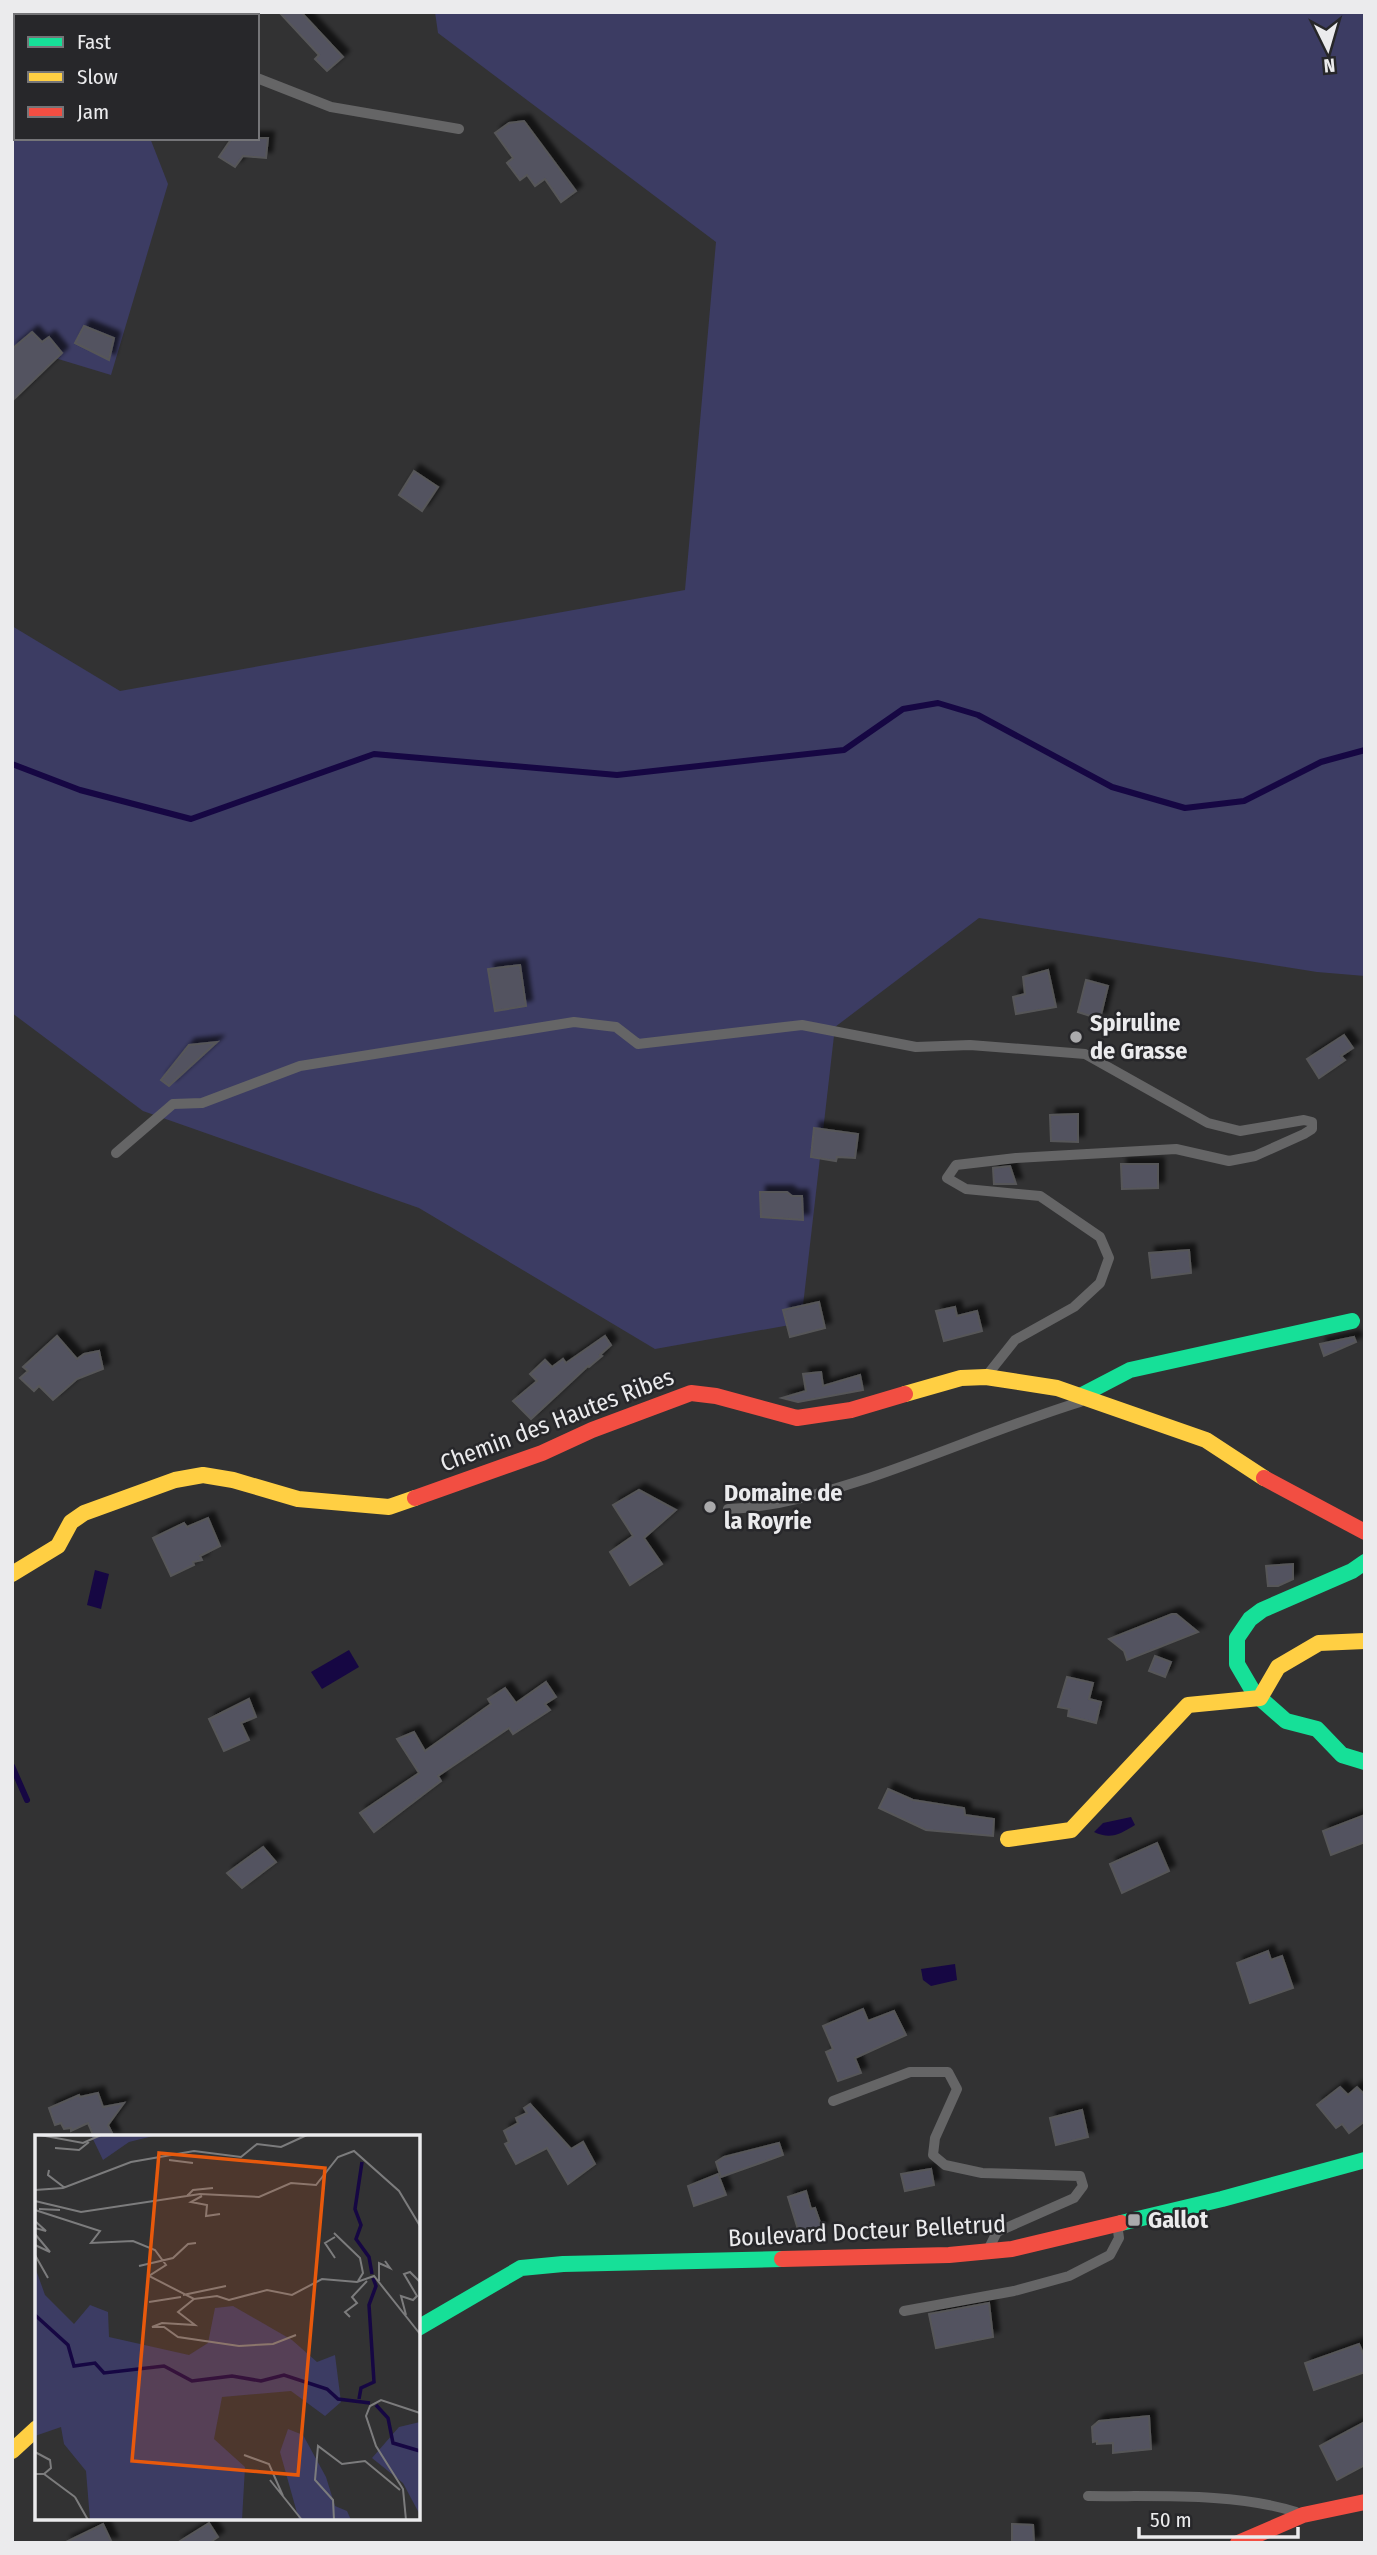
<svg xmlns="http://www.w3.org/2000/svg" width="1377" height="2555" viewBox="0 0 1377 2555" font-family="'Fira Sans Condensed',sans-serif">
<defs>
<filter id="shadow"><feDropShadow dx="6" dy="-6" stdDeviation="2" flood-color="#0009"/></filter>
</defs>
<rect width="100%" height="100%" fill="#323233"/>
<g fill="#3c3c63">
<polygon points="12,12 101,12 103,16 16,16 16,138 150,138 168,184 111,375 12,345"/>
<polygon points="435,12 1365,12 1365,976 1317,972 979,918 835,1027 801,1323 655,1349 419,1208 143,1111 12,1013 12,626 120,691 685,590 716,242 438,33"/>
</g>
<g fill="#160743">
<polygon points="95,1570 109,1574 101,1609 87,1605"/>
<polygon points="349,1650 359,1667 322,1689 311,1672"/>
<path d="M1131 1817 1135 1825C1120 1834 1111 1840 1094 1832L1103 1823Z"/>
<polygon points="955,1964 957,1980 931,1986 923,1980 921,1969"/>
</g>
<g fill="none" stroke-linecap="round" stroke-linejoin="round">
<g stroke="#160743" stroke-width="6">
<polyline points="12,764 80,790 191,819 374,754 617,775 844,750 903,709 938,703 978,715 1112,787 1185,808 1244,801 1321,762 1365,750"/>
<polyline points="12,1766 27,1800"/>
</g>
</g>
<g fill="#525260" stroke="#575759" stroke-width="2" filter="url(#shadow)">
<polygon points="279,12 301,12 343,57 327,71 315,59 319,55"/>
<polygon points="524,121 576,191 561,202 545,179 535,186 527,175 520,180 507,163 513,158 495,133 509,123"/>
<polygon points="232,138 268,138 266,158 243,156 235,167 219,157"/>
<polygon points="84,326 114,338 109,360 75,343"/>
<polygon points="32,332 42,342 49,337 62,353 12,401 12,349"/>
<polygon points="414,471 438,487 422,511 399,495"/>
<polygon points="520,965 526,1006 495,1011 488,969"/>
<polygon points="1048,970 1056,1007 1016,1014 1013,997 1025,994 1023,977"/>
<polygon points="1086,980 1108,986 1100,1019 1078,1012"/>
<polygon points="1344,1035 1353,1048 1341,1056 1345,1060 1319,1078 1307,1059"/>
<polygon points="217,1042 169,1086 161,1080 189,1045"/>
<polygon points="1078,1114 1078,1142 1051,1141 1050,1115"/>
<polygon points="814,1128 858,1134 855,1158 837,1157 836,1161 811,1157"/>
<polygon points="1121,1164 1158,1164 1158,1188 1122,1189"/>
<polygon points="1010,1166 1016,1184 994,1184 993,1168"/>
<polygon points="760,1192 787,1192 792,1196 802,1196 803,1220 761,1217"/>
<polygon points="1189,1250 1191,1273 1152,1278 1149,1253"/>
<polygon points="819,1302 825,1328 790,1337 783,1310"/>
<polygon points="955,1307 957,1316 977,1311 982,1331 944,1341 936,1311"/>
<polygon points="57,1336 77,1359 84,1354 99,1351 103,1369 77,1379 53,1400 39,1386 34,1391 20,1378 28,1371 23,1367"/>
<polygon points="605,1336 611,1345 600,1355 602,1356 589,1367 588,1366 531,1419 513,1401 537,1381 530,1374 545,1360 552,1367 563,1359 566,1363"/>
<polygon points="1354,1337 1356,1342 1324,1356 1320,1344"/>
<polygon points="821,1372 823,1386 860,1375 863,1390 798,1402 782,1398 806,1391 803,1374"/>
<polygon points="639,1490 676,1510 644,1538 662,1564 630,1585 610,1552 633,1536 613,1505"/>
<polygon points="208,1518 220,1546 200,1556 202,1560 193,1562 194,1565 171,1576 153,1538 184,1523 187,1527"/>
<polygon points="1293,1564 1293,1579 1278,1586 1268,1586 1266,1566"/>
<polygon points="1172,1614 1176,1614 1198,1632 1127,1660 1124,1651 1109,1639"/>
<polygon points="1155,1656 1171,1662 1165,1677 1149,1671"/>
<polygon points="1067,1677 1093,1683 1089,1699 1101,1702 1096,1723 1068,1716 1069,1709 1058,1707"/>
<polygon points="546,1682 556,1697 545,1704 550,1710 513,1734 509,1728 438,1776 441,1781 374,1832 360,1813 419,1773 397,1739 414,1732 425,1751 491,1704 488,1699 505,1688 516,1703"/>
<polygon points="249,1699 256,1717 241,1723 249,1740 224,1751 209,1719"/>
<polygon points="888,1789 913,1800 964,1808 965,1815 994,1819 993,1836 926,1830 879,1808"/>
<polygon points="1365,1815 1365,1842 1331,1855 1323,1831"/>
<polygon points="1157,1843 1169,1871 1122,1893 1110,1864"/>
<polygon points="263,1847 276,1862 242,1888 227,1873"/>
<polygon points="1268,1951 1271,1960 1282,1956 1293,1988 1250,2003 1237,1963"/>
<polygon points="863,2009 868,2021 894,2011 906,2035 855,2058 861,2073 838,2081 826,2052 833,2049 823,2026"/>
<polygon points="1340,2087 1348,2095 1357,2087 1365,2095 1365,2121 1349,2133 1342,2124 1336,2128 1317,2105"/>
<polygon points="98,2093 103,2107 124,2103 108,2125 114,2137 94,2137 88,2123 71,2131 71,2128 64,2129 61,2123 55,2125 49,2108 79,2095 80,2097"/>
<polygon points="530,2104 571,2149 583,2142 595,2164 568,2184 547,2148 516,2164 505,2144 509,2142 504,2131 518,2123 516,2118 527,2113 524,2108"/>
<polygon points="1082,2110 1088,2137 1056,2145 1050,2118"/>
<polygon points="779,2143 783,2155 721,2177 716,2162 724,2157"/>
<polygon points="931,2169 934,2185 905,2191 901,2174"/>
<polygon points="718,2174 726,2195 694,2206 688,2186"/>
<polygon points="806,2191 811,2209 815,2208 822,2228 800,2236 788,2197"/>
<polygon points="989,2303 993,2337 936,2348 929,2314"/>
<polygon points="1359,2344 1365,2358 1365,2372 1314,2390 1305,2363"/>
<polygon points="1149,2416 1151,2449 1113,2453 1113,2443 1097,2444 1097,2441 1093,2442 1092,2427 1099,2421"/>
<polygon points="1365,2422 1365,2465 1337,2480 1320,2446"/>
<polygon points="209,2523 218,2537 209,2543 177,2543"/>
<polygon points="103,2524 112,2543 64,2543"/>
<polygon points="1012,2524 1033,2525 1034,2543 1012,2543"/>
</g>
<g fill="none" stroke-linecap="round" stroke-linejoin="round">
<g stroke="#656566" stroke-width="10">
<polyline points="208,12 210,16"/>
<polyline points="257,78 331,107 459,129"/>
<polyline points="116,1153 173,1104 202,1103 300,1066 574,1022 616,1027 638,1044 802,1025 916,1047 970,1045 1085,1054 1208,1123 1240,1131 1304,1120 1312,1122 1312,1129 1304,1134 1255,1156 1229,1161 1176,1149 1016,1158 956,1165 947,1178 966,1189 1040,1196 1100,1237 1109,1258 1100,1283 1074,1307 1015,1340 988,1374"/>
<path d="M728 1509C778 1507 822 1493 869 1478 940 1454 1009 1424 1080 1402"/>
<polyline points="833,2101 910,2072 948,2072 957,2089 935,2138 933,2155 945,2165 982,2173 1080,2176 1083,2186 1074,2198 997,2232 989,2248"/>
<polyline points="904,2311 1014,2291 1069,2276 1110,2255 1119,2238 1117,2224"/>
<path d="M1088 2496C1153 2497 1234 2492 1296 2512"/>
</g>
<g stroke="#16e098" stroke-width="16">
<polyline points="1082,1395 1130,1370 1352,1321"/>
<polyline points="1365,1562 1352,1571 1262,1610 1250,1619 1237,1638 1237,1664 1254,1693 1286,1721 1317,1729 1342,1755 1365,1762"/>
<polyline points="1121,2223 1222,2199 1365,2160"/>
<polyline points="418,2328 521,2268 563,2264 782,2259"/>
</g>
<g stroke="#ffcf43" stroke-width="16">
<polyline points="905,1394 961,1378 986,1377 1057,1388 1206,1440 1264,1478"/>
<polyline points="12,1574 58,1546 71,1522 84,1513 175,1480 203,1475 233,1480 298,1499 389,1507 415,1498"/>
<polyline points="1008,1839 1071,1830 1188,1705 1260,1698 1278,1667 1319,1643 1365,1641"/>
<polyline points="12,2451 37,2428"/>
</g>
<g stroke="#f24e42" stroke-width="16">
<polyline points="1264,1478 1365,1532"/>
<polyline points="415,1498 542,1453 592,1430 691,1393 716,1396 797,1418 851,1410 905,1394"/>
<polyline points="782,2259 949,2255 1012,2249 1121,2223"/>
<polyline points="1238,2543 1303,2515 1365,2502"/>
</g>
</g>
<g fill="#aaaaac" stroke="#27272a" stroke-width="2.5">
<circle cx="1076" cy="1037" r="7"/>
<circle cx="710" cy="1507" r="7"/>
<rect x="1127" y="2213" width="14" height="14" rx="3.5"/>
</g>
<g text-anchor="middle" stroke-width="5" stroke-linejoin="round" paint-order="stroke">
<g font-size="24" font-weight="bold" fill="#ebebed" stroke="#27272a" text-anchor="start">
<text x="1090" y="1031">Spiruline<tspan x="1090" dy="28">de Grasse</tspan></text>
<text x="724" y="1501">Domaine de<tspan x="724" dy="28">la Royrie</tspan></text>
<text x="1148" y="2228">Gallot</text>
</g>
<g font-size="24" fill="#ebebed" stroke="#27272a">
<text transform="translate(557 1420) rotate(-21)" y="8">Chemin des Hautes Ribes</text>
<text transform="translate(867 2231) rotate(-3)" y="8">Boulevard Docteur Belletrud</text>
</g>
</g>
<g transform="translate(35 2135)">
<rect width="385" height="385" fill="#323233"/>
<path d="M56 0H122L94 7 68 25ZM0 132 10 160 39 189 55 170 73 177 74 202 154 220 173 208 180 173 198 171 257 205 282 227 300 220 306 267 290 281 256 256 187 262 179 304 210 332 207 385H55L51 336 29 309 26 292 0 301ZM385 287V380L368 348 337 323 364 292ZM253 294 268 300 291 342 300 371 312 376 316 385H264L245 317Z" fill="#3c3c63"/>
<path fill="none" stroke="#160743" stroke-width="3.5" d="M327 27 320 74 326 90 321 104 334 122 337 139M0 180 33 210 39 231 60 228 69 238 129 231 157 246 197 241 226 246 249 240 292 254 303 264 335 268M324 264 326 253 339 247 334 170 341 151 338 143M341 270 353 283 358 308 385 316"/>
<path fill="none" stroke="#7c7c7d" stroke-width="2" d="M5 0 48 8 66 0M20 13 44 15 54 7M134 25 158 28M14 35 13 40 30 53M0 55 28 53 96 27 159 16 206 22 222 9 246 12 272 0M152 61 158 55 178 53M167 61 156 67 172 70 171 81 185 79M0 66 46 77 165 59 224 62 256 48 281 50 303 22 319 16 364 56 385 91M4 74 25 75M0 75 65 96 56 108 98 106 120 115 131 130 114 141 159 164 182 161 194 165 232 155 257 160 287 144 322 147 339 141 385 199M0 86 11 96 0 93M299 98 325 123 328 138 323 146M0 99 15 117 0 110M0 120 13 143M300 123 290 108 300 102M104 131 138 123 153 109 161 108M344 146V128L355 133 350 126M148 160 191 151M159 164 143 177 160 190 127 188 117 192H129L143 202 204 211 238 209 261 200M114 167 146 162M371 180 366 161 378 165 382 161 369 139 375 137 385 147M315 182 310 177 322 168 317 162 332 146M0 317 15 325 16 333 9 339M209 320 234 329 248 361M0 339H9L40 362M235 345 267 385M40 362 53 385M299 385 298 365 280 345 283 311 307 329 330 326 365 355M371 385 368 354 341 311 331 281 335 271 346 265 385 278"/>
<path fill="#e8590c" fill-opacity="0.15" stroke="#e8590c" stroke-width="3.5" d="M124 18 290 33 263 340 97 326Z"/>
<rect width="385" height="385" fill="none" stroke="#ebebed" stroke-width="3.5"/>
</g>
<rect width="1377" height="2555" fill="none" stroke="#ebebed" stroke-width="28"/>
<rect x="14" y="14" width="245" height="126" fill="#27272a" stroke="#757578" stroke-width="2"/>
<rect x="28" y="37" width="35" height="10" fill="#16e098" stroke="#757578" stroke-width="2"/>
<text x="77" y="49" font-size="21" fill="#ebebed">Fast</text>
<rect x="28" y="72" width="35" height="10" fill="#ffcf43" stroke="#757578" stroke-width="2"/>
<text x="77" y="84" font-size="21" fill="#ebebed">Slow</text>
<rect x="28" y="107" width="35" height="10" fill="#f24e42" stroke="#757578" stroke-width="2"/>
<text x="77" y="119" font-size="21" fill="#ebebed">Jam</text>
<g transform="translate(1328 49) rotate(175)" stroke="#27272a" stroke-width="5" paint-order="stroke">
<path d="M0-5L12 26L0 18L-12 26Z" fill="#ebebed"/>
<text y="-10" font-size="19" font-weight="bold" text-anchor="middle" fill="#ebebed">N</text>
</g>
<path d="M1139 2527v10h159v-10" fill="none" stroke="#ebebed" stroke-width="3.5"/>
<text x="1150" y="2527" font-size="21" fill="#ebebed" stroke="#27272a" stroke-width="5" paint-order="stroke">50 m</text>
</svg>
